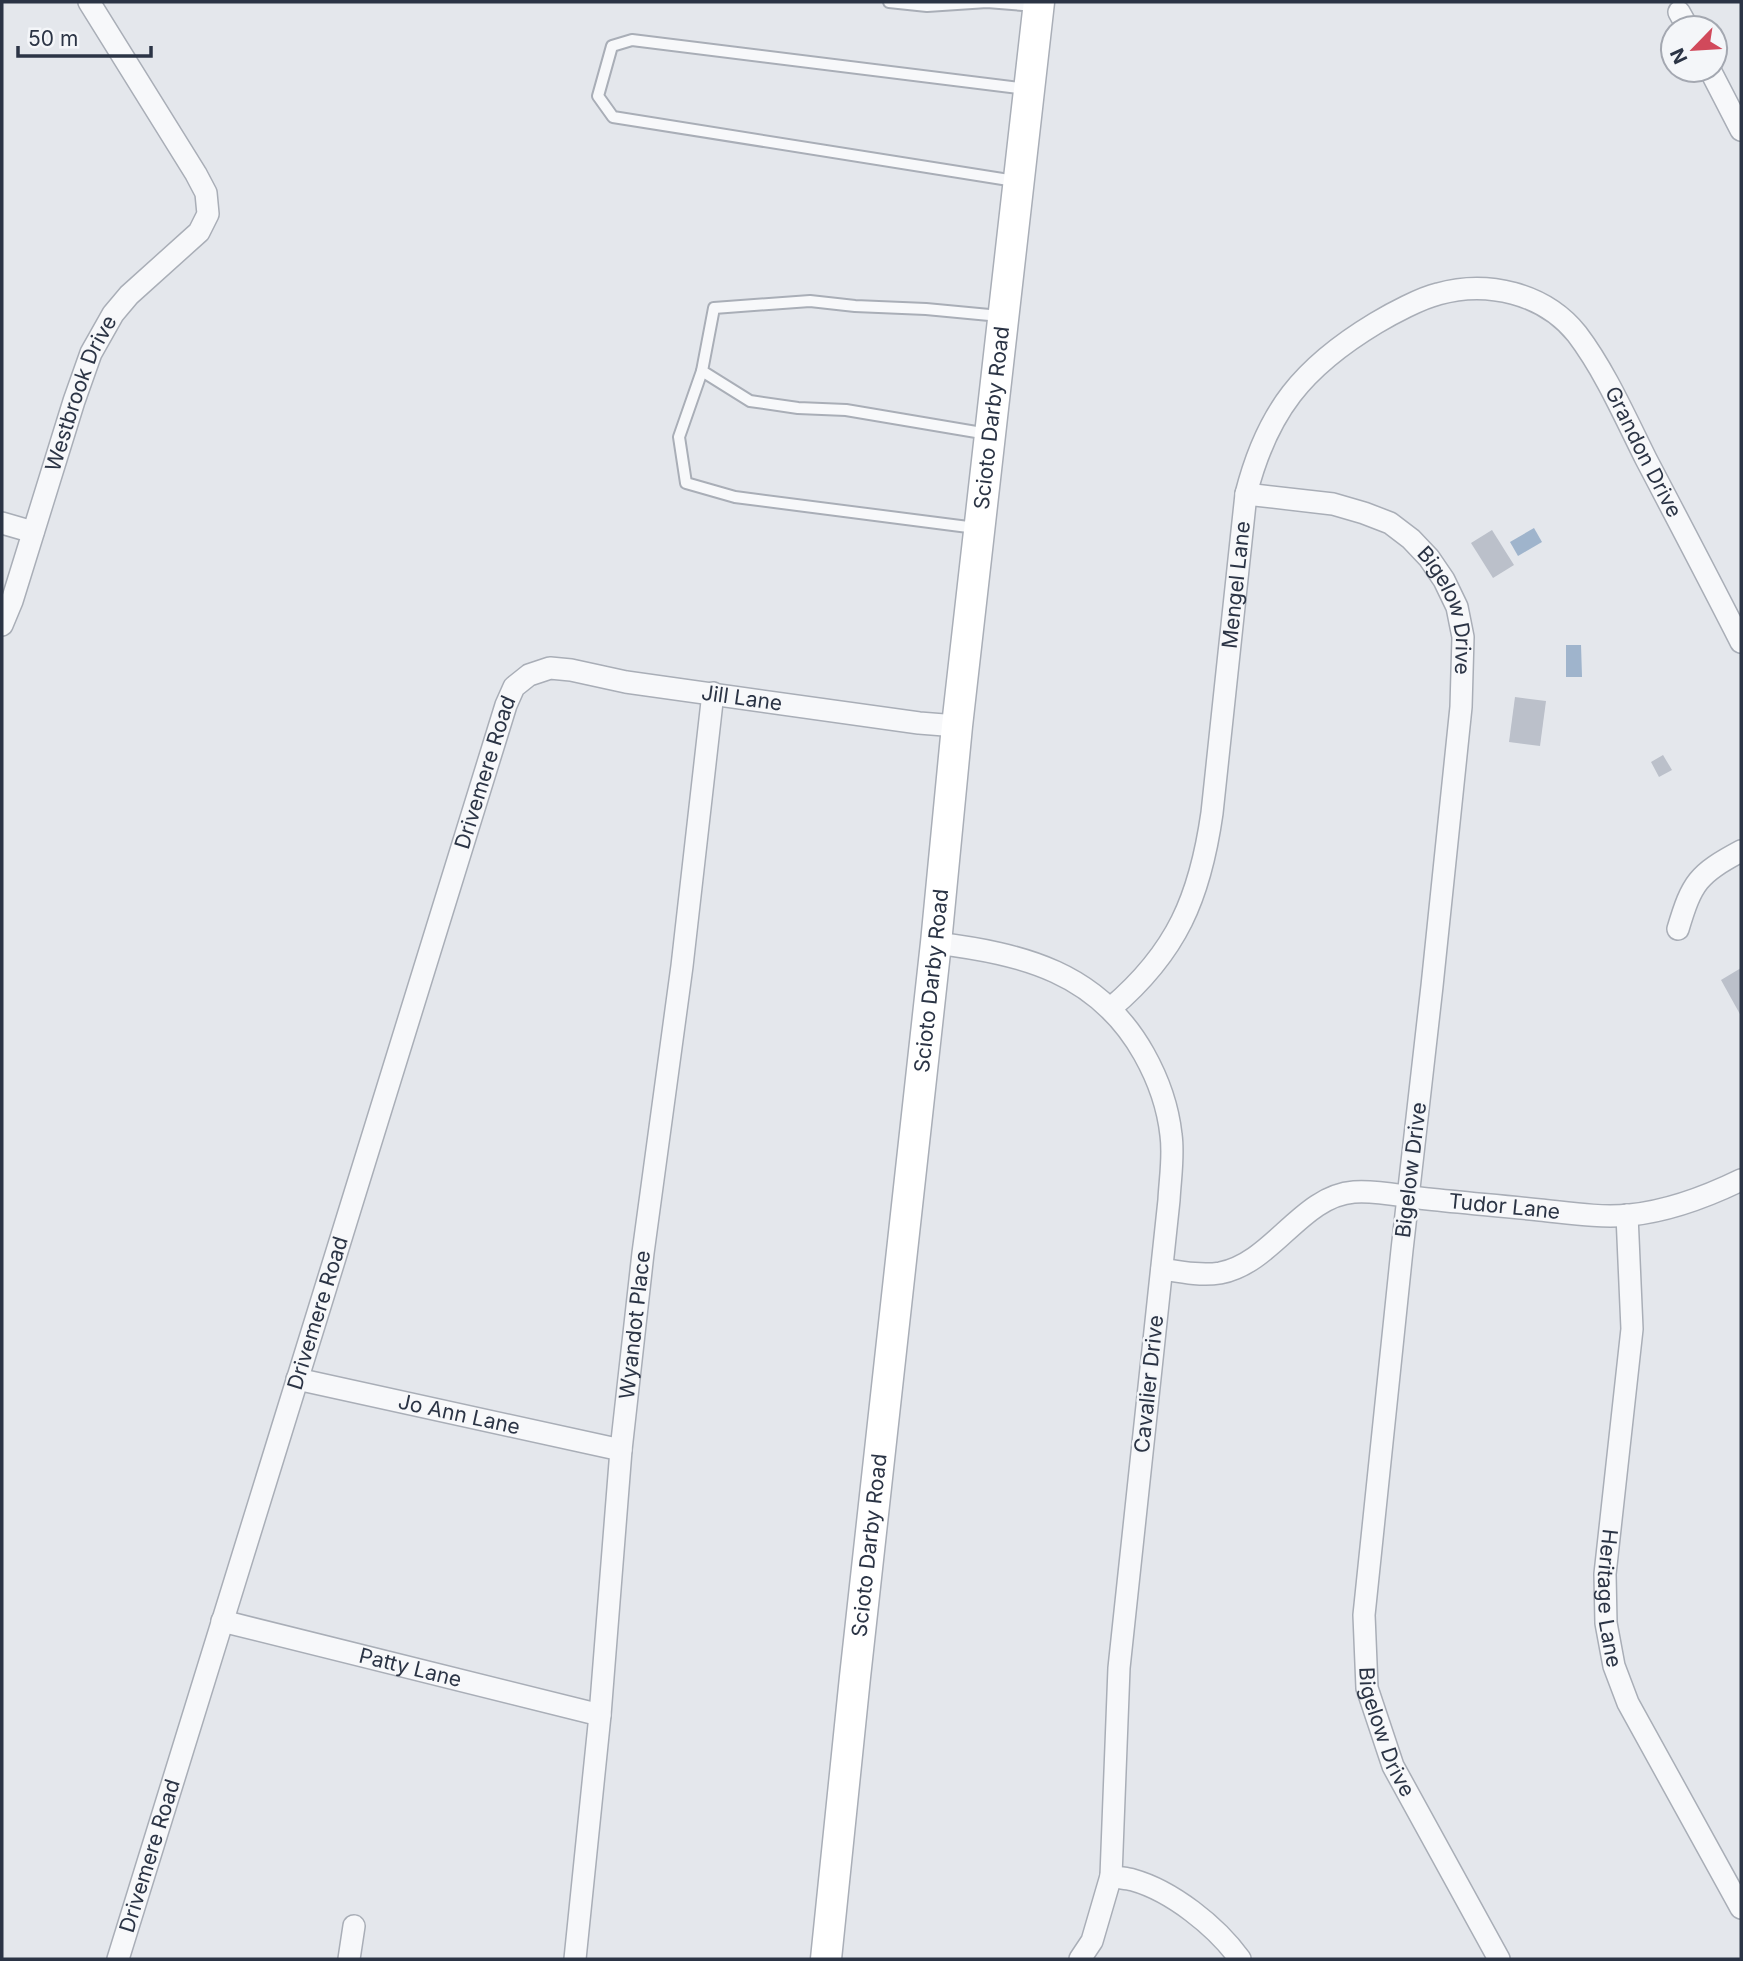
<svg xmlns="http://www.w3.org/2000/svg" width="1743" height="1961" viewBox="0 0 1743 1961" font-family="Inter,sans-serif">
<rect width="100%" height="100%" fill="#e4e7ec"/>
<g fill="#9fb4cc">
<polygon points="1534,528 1542,542 1518,556 1510,542"/>
<polygon points="1566,645 1581,645 1582,677 1566,677"/>
</g>
<g fill="#bbc0ca">
<polygon points="1492,530 1514,565 1493,578 1471,543"/>
<polygon points="1515,697 1546,701 1540,746 1509,742"/>
<polygon points="1663,755 1672,770 1659,777 1651,762"/>
<polygon points="1741,968 1741,1016 1721,980"/>
</g>
<g fill="none" stroke-linecap="round" stroke-linejoin="round">
<g stroke="#a9aeb7" stroke-width="14">
<g id="lane">
<polyline points="889,2 927,6 987,2 1036,6"/>
<polyline points="1015,181 613,117 598,96 612,46 632,40 1027,89"/>
<polyline points="702,371 679,437 686,483 735,497 976,528"/>
<polyline points="988,434 846,410 798,408 750,401 702,371 714,308 810,301 855,306 926,309 1000,316"/>
</g>
</g>
<g stroke="#a9aeb7" stroke-width="24">
<g id="street">
<polyline points="1679,12 1688,28"/>
<polyline points="1710,70 1741,130"/>
<path id="s1" d="M1246 494 1333 504 1364 513 1390 523 1411 539 1429 558 1444 580 1457 607 1463 637 1461 707 1432 986 1402 1250 1364 1615 1367 1688 1393 1766 1499 1959"/>
<polyline points="2,523 33,532"/>
<path id="s2" d="M2 625 12 601 74 401 91 353 113 314 129 295 199 232 208 214 206 193 196 174 89 2"/>
<path d="M1678 929C1692 882 1698 874 1741 851"/>
<path d="M936 943C1023 954 1098 972 1144 1054 1158 1079 1168 1107 1171 1135 1174 1156 1170 1179 1169 1200L1119 1668 1111 1876 1092 1941 1080 1959"/>
<path id="s3" d="M1111 1008C1177 952 1200 897 1212 813L1246 494C1267 411 1303 367 1376 323 1391 314 1421 298 1438 294 1487 280 1544 293 1577 334 1605 371 1625 417 1646 459 1678 520 1710 581 1741 642"/>
<path id="s4" d="M1627 1215 1632 1329 1605 1574 1606 1623 1614 1666 1628 1703 1741 1908"/>
<path id="s5" d="M1162 1269C1181 1272 1201 1276 1220 1273 1273 1263 1301 1196 1354 1192 1379 1190 1404 1197 1428 1199 1465 1203 1503 1206 1540 1210 1569 1213 1600 1218 1630 1215 1669 1211 1706 1197 1741 1180"/>
<path id="s6" d="M297 1379 621 1450"/>
<path id="s7" d="M222 1621 600 1715"/>
<path d="M1111 1876C1118 1878 1126 1878 1133 1880 1172 1891 1216 1926 1240 1959"/>
<path id="s8" d="M118 1959 506 705 514 687 529 675 550 668 571 670 626 682 919 723 957 726"/>
<polyline points="349,1959 354,1926"/>
<path id="s9" d="M575 1959 600 1715 621 1450 643 1253 682 966 713 693"/>
</g>
</g>
<g stroke="#a9aeb7" stroke-width="33">
<g id="secondary">
<path id="s10" d="M826 1959 855 1677 936 943 957 726 1039 2"/>
</g>
</g>
<use href="#lane" stroke="#f7f8fa" stroke-width="10"/>
<use href="#street" stroke="#f7f8fa" stroke-width="21"/>
<use href="#secondary" stroke="#fff" stroke-width="30"/>
</g>
<g text-anchor="middle" stroke-width="5" stroke-linejoin="round" paint-order="stroke">
<g font-size="21" fill="#2b3445" stroke="#f4f6f9">
<text dy="7" stroke="none"><textPath href="#s2" startOffset="245">Westbrook Drive</textPath></text>
<text dy="7" stroke="none"><textPath href="#s10" startOffset="1550">Scioto Darby Road</textPath></text>
<text dy="7" stroke="none"><textPath href="#s3" startOffset="1125">Grandon Drive</textPath></text>
<text dy="7" stroke="none"><textPath href="#s3" startOffset="455">Mengel Lane</textPath></text>
<text dy="7" stroke="none"><textPath href="#s1" startOffset="257">Bigelow Drive</textPath></text>
<text dy="7" stroke="none"><textPath href="#s8" startOffset="1568">Jill Lane</textPath></text>
<text dy="7" stroke="none"><textPath href="#s8" startOffset="1242">Drivemere Road</textPath></text>
<text dy="7" stroke="none"><textPath href="#s10" startOffset="984">Scioto Darby Road</textPath></text>
<text transform="translate(1411 1170) rotate(-83)" y="7">Bigelow Drive</text>
<text dy="7" stroke="none"><textPath href="#s5" startOffset="369">Tudor Lane</textPath></text>
<text dy="7" stroke="none"><textPath href="#s8" startOffset="676">Drivemere Road</textPath></text>
<text dy="7" stroke="none"><textPath href="#s9" startOffset="637">Wyandot Place</textPath></text>
<text transform="translate(1149 1384) rotate(-84)" y="7">Cavalier Drive</text>
<text dy="7" stroke="none"><textPath href="#s6" startOffset="166">Jo Ann Lane</textPath></text>
<text dy="7" stroke="none"><textPath href="#s10" startOffset="416">Scioto Darby Road</textPath></text>
<text dy="7" stroke="none"><textPath href="#s4" startOffset="385">Heritage Lane</textPath></text>
<text dy="7" stroke="none"><textPath href="#s7" startOffset="194">Patty Lane</textPath></text>
<text dy="7" stroke="none"><textPath href="#s1" startOffset="1391">Bigelow Drive</textPath></text>
<text dy="7" stroke="none"><textPath href="#s8" startOffset="108">Drivemere Road</textPath></text>
</g>
</g>
<rect width="1743" height="1961" fill="none" stroke="#2b3445" stroke-width="7"/>
<g transform="translate(1694 49) rotate(245)"><circle r="33" fill="#f4f6f9" stroke="#a4a8b1" stroke-width="2"/>
<path d="M0-5L12 26L0 18L-12 26Z" fill="#d1495b"/>
<text y="-10" font-size="19" font-weight="bold" text-anchor="middle" fill="#2b3445">N</text>
</g>
<path d="M18 46v10h133v-10" fill="none" stroke="#2b3445" stroke-width="3.5"/>
<text x="28" y="46" font-size="21" fill="#2b3445" stroke="#f4f6f9" stroke-width="5" paint-order="stroke">50 m</text>
</svg>
